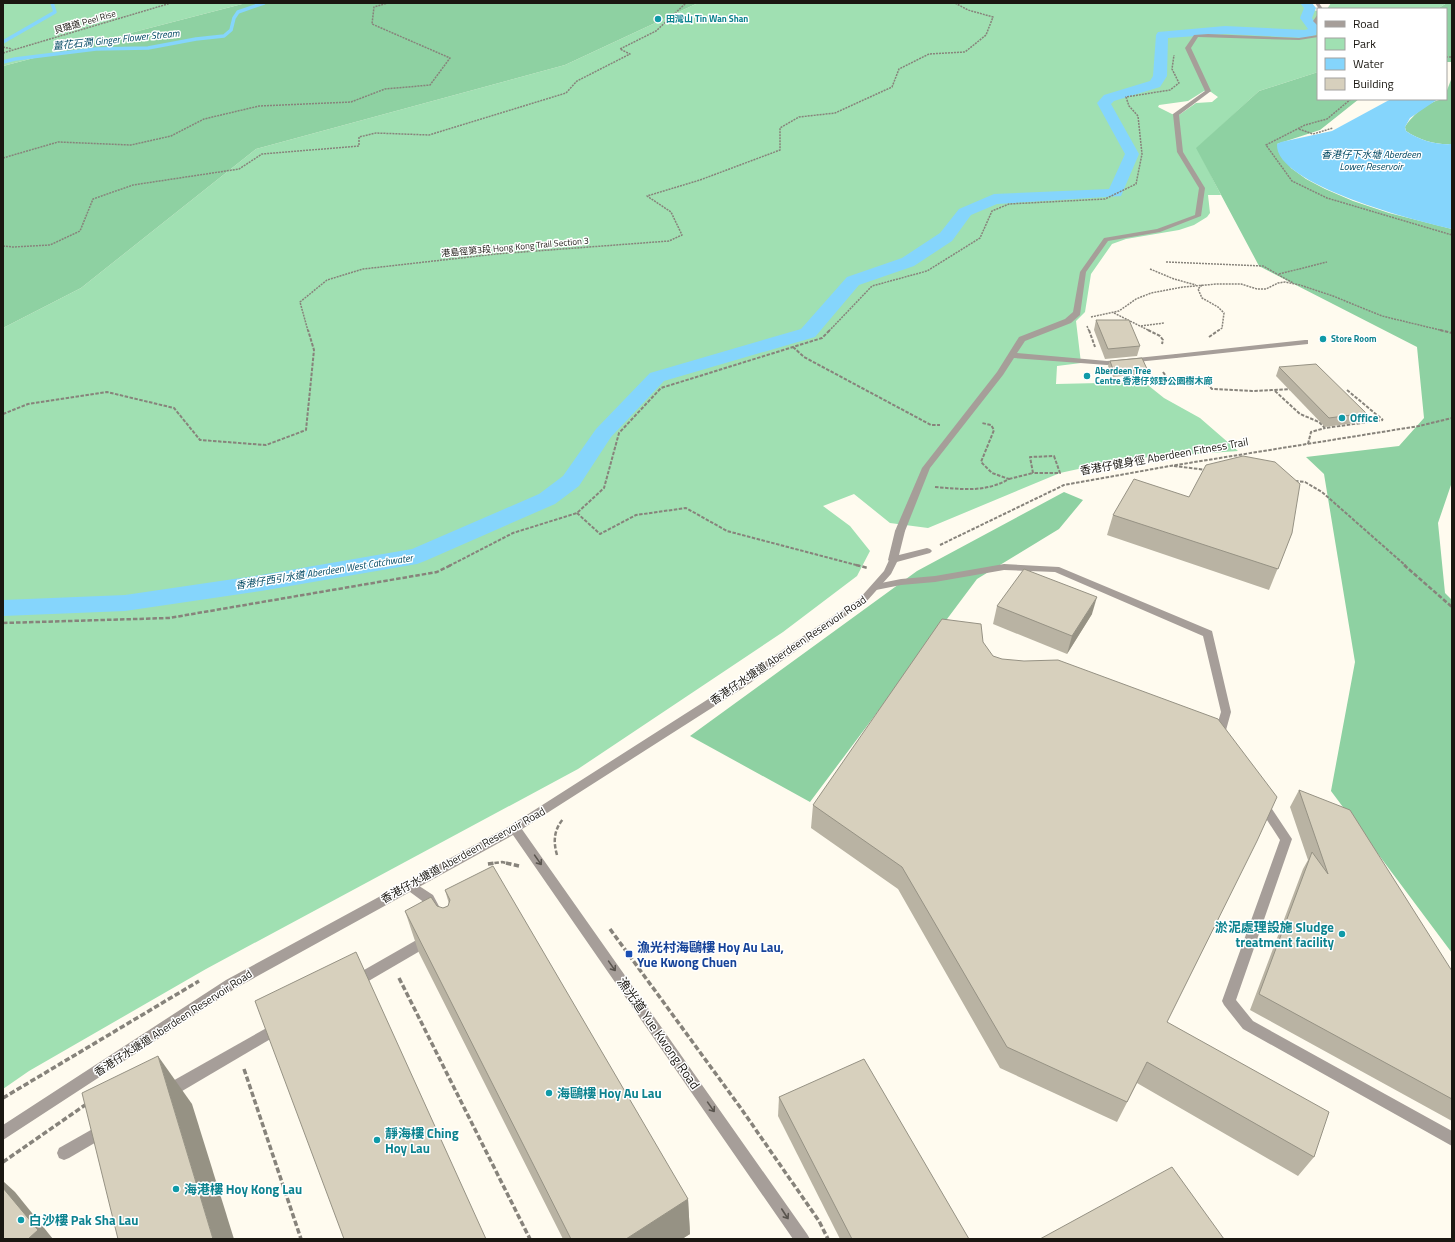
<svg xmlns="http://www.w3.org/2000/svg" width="1455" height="1242" viewBox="0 0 1455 1242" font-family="'Titillium Web','Noto Sans TC',sans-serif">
<rect width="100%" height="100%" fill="#fffbef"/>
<g fill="#a0e0b2" fill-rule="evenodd">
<polygon points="3,3 246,3 3,66"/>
<path d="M698 3H1304L1306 6V9L1318 11V72L1259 91 1197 148 1221 195H1208L1210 213 1207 217 1194 225 1179 230 1126 239 1112 244 1091 274 1085 312 1076 321 1081 363 1057 366 1056 384 1144 382 1164 398 1200 418 1238 451 1124 459 1060 473 928 528 890 523 854 494 823 506 850 526 870 551 857 576 783 632 578 769 206 969 29 1071 3 1089V328L81 288 256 149 565 65ZM1204 91 1211 92 1218 97 1212 102 1196 103 1179 115 1172 114 1158 107 1159 105 1188 101Z"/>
<polygon points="1331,3 1447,3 1437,9 1327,9"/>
</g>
<g fill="#8ed1a2">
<polygon points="246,3 698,3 565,65 256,149 81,288 3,328 3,66"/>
<polygon points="1447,3 1452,3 1452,62 1446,62 1446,9 1437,9"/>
<polygon points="1318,72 1318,99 1359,99 1320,130 1277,144 1291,168 1306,179 1325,189 1353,201 1389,213 1452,229 1452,482 1438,523 1445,593 1452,600 1452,953 1331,791 1355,662 1324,474 1306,457 1399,446 1424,418 1417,347 1259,266 1196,148 1259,91"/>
<path d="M1452 77V144C1436 145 1419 140 1406 131L1405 127C1413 114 1431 99 1446 99V93Z"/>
<polygon points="1064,492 1083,500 1059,529 977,579 810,802 690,736 917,571"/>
</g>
<path fill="#85d5fc" d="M1391 99H1438L1410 118 1405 127 1406 131C1419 140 1436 145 1452 144V229C1420 222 1274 185 1277 144L1281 142 1332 131Z"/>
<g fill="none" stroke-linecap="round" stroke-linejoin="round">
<g stroke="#85d5fc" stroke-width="3.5">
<polyline points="3,42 55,12 52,3"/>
<polyline points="3,62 15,59 96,49 148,48 196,39 224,36 231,30 234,18 238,12 264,3"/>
</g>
<polygon fill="#85d5fc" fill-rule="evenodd" points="1300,3 1312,3 1316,8 1312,18 1318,26 1316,35 1305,38 1225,34 1168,38 1167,76 1160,87 1114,101 1111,104 1139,154 1121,196 997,204 971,215 952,241 914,266 859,285 815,337 664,381 611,437 579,486 555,504 425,561 417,564 261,591 125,611 3,616 3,600 125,595 261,575 412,549 539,494 563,476 596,429 650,373 801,329 847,277 902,258 940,233 959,209 994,194 1109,189 1125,154 1097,103 1104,95 1150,81 1153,76 1156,35 1158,32 1225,26 1305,30 1308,29 1300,18 1304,8"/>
<g stroke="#87837b" stroke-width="1.5" stroke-dasharray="2 1" stroke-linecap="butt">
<polyline points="3,47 12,49"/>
<polyline points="3,53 171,3"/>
<polyline points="1446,57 1452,57"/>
<polyline points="1351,99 1327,119 1305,125 1266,145 1292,181 1327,198 1452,235"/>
<polyline points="1299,129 1313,134 1333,128"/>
<polyline points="3,158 58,142 131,145 171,136 204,119 259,106 351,102 385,89 430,85 450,58 372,24 374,7 388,3"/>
<polyline points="3,246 13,247 50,245 80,231 93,199 133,185 239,169 262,154 359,146 359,137 376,133 429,135 566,93 577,81 630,54 620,49 656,31 686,3"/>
<polyline points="1166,262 1263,266 1293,283"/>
<polyline points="1150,269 1174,279 1196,285"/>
<polyline points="1279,274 1327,262"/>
<polyline points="1202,285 1198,289 1202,298 1218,307 1224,313 1222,328 1218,331"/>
<polyline points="1114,313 1150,331"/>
<polyline points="1091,317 1119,311 1136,299 1151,293 1183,287 1217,284 1241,284 1257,289 1266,289 1278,283 1285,282 1300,285 1333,296 1382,316 1444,331"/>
<polyline points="1087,326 1089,331"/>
<polyline points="1141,326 1164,323"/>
<polyline points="308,331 300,302 327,280 363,269 496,254 669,241 682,235 671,212 647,196 700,180 780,150 780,128 799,117 835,113 892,87 899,69 929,54 965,52 986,35 993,17 968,10 955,3"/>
<polyline points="829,331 872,286 927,271 980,238 992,211 1009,204 1105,199 1136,184 1142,154 1138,116 1129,106 1126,97 1170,90 1179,83 1172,69 1174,55"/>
</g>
<g stroke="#87837b" stroke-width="2" stroke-dasharray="3.5 1.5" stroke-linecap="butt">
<polyline points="1089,330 1095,347"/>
<polyline points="1148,330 1160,336 1163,340 1162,344"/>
<polyline points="1440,330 1452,333"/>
<polyline points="1209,337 1219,330"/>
<polyline points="793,347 804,357 931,425 940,425"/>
<polyline points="1163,372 1168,379 1182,380 1202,378 1212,389 1252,391 1292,389"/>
<polyline points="1347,390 1383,420"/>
<polyline points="1275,391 1300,414 1319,422 1325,428 1383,420"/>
<polyline points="3,414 28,404 107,392 174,408 200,440 266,445 306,430 314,350 308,330"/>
<polyline points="1308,444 1311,432 1325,428"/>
<polygon points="1054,456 1060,473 1033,473 1030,457"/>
<polyline points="1174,466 1207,470"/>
<polyline points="1009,479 1033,473"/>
<polyline points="1295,481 1305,482 1322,492 1406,566"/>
<path d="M935 487C961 489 985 493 1009 479L992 473 981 462 994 430 991 425 982 423"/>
<polyline points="577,513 600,534 636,515 686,508 727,531 860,566"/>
<polyline points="940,545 1064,485 1170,466 1419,426 1452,418"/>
<polyline points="449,566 513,533 577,513 604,488 619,433 661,388 822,338 830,330"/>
</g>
<g stroke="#87837b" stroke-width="2.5" stroke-dasharray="4.5 2" stroke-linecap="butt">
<polyline points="856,565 868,568"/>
<polyline points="1404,565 1452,607"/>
<polyline points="3,623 169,618 437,572 451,565"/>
<path d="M557 855C553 841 554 830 563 819"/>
<polyline points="488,864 502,862 511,864"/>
</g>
<g stroke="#87837b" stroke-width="3.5" stroke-dasharray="5.5 2.5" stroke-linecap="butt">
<polyline points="506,863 519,866"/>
<polyline points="488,864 495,863"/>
<polyline points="610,929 740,1107 819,1221 828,1239"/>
<polyline points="399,978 530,1239"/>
<polyline points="244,1069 301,1239"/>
<polyline points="3,1098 199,981"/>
<polyline points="3,1162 88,1103"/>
</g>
<g fill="#a69e99" fill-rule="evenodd">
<polygon points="1305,340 1308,340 1308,344 1176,358 1172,356 1176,354"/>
<polygon points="900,528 905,531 899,555 927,548 930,549 932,551 930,553 893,563 890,562 888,560 895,531"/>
<polygon points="1004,564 1059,567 1212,631 1231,712 1223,741 1219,742 1215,741 1213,738 1221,712 1203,636 1055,572 1004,570 935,582 901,585 876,590 871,587 876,584 901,579 935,576"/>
<polygon points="1262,798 1266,800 1292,839 1236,1000 1253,1021 1452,1131 1452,1146 1243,1029 1224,1005 1222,1001 1280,840 1256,803 1258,800"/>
<polygon points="410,880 433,895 440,908 438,912 434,913 430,912 425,903 406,889 404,885 406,881"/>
</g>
<g fill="#a69e99" fill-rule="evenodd">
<polygon points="1315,3 1319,3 1323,9 1319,9"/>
<polygon points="1318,14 1318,26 1313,21"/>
<polygon points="1208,34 1299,38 1318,35 1318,37 1299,40 1198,37 1191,48 1211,91 1179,115 1183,152 1205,188 1201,216 1160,232 1108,241 1086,272 1080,315 1071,323 1025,341 1017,353 1107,361 1176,354 1180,356 1176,358 1107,365 1014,358 1003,375 930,468 905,531 903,533 897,533 895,531 922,468 997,372 1019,337 1065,319 1073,312 1080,272 1104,238 1157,229 1195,215 1199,188 1177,152 1173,114 1205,91 1185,48 1194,35"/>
</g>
<g fill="#a69e99" fill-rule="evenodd">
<polygon points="893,557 898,560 891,574 866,602 743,688 519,831 515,833 511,831 509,828 511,825 735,682 860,598 884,571 890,558"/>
<polygon points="427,934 432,936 433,940 432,944 360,986 355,988 350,986 348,982 350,978"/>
<polygon points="279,1021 284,1023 286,1027 284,1031 172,1097 167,1099 162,1097 160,1092 162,1087"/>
<polygon points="105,1122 110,1124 112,1129 110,1134 69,1158 64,1160 59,1158 57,1153 59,1148"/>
</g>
<polygon fill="#a69e99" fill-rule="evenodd" points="515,823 519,825 807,1234 810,1239 793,1239 513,835 236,988 3,1140 3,1125 226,980"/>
</g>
<g fill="#b9b3a3">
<polygon points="1096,320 1140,346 1137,356 1105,359 1094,330"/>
<polygon points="1110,361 1147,369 1145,374 1113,377 1108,366"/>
<polygon points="1279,367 1366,413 1362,422 1325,427 1276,376"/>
<polygon points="1113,515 1292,533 1269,590 1107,535"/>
<polygon points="997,606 1092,614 1067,654 993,624"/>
<polygon points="983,642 1167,1022 1314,1157 1298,1176 1137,1083 1117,1122 1000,1068 898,889 811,828 813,805"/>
<polygon points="1299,790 1452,971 1452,1121 1250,1010 1303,869 1308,860 1290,807"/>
<polygon points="445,890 688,1199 690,1234 682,1239 563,1239 419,953 405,911 443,908 448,906 449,904"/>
<polygon points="779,1097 969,1239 840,1239 778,1116"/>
</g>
<g fill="#969284">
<polygon points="1097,597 1092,614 1067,654 1072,636"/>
<polygon points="158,1056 192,1104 234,1239 213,1239"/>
<polygon points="3,1181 15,1192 53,1239 28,1239 3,1188"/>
<polygon points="688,1199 690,1234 682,1239 626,1239"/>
</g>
<g fill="#d7d0bd" stroke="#969284">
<polygon points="1096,320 1129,320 1140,346 1108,349"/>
<polygon points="1142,358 1147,369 1114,372 1110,361"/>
<polygon points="1316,364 1366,413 1329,418 1279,367"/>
<polygon points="1243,456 1275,462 1300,484 1292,533 1278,569 1113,515 1134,479 1189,497 1206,465"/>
<polygon points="1024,569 1097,597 1072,636 997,606"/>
<polygon points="942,619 981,624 983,642 993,656 1002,659 1024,661 1058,660 1218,719 1277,797 1257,841 1167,1022 1329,1112 1314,1157 1147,1062 1127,1102 1007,1047 902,867 813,805"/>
<polygon points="1299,790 1350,810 1452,971 1452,1099 1259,994 1312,852 1328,874"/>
<polygon points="493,866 688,1199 626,1239 571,1239 405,911 431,897 437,906 443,908 448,906 450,900 445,890"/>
<polygon points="356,952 486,1239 344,1239 255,1001"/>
<polygon points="158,1056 213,1239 118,1239 82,1093"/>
<polygon points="864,1059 969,1239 852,1239 779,1097"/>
<polygon points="1172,1167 1224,1239 1040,1239"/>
<polygon points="3,1188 38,1230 28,1239 3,1239"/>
</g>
<defs><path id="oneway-shaft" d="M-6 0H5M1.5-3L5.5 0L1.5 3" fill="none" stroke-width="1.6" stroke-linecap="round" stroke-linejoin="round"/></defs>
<g stroke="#59544e">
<use href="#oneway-shaft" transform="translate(538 860) rotate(55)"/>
<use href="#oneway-shaft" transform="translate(612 966) rotate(55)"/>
<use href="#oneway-shaft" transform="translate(711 1107) rotate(55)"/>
<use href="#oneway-shaft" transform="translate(785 1214) rotate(57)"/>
</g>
<g fill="#0f9aa8" stroke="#fff" stroke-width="1.5">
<circle cx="658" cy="19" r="4"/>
<circle cx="1323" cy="339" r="4"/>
<circle cx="1087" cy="376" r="4"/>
<circle cx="1342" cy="418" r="4"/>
<circle cx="1342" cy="934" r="4"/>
<circle cx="549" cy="1093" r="4"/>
<circle cx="377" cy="1140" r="4"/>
<circle cx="176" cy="1189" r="4"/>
<circle cx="21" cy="1220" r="4"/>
</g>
<rect fill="#1a4fb4" stroke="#fff" stroke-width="1.5" x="625" y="950" width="8" height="8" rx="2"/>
<g text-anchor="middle" stroke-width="3" stroke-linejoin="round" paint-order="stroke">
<g font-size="9" font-weight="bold" fill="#0d838f" stroke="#fff" text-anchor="start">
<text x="666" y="22">田灣山 Tin Wan Shan</text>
<text x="1331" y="342">Store Room</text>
<text x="1095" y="374">Aberdeen Tree<tspan x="1095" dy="10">Centre 香港仔郊野公園樹木廊</tspan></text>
</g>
<g font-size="9" fill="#1a1711" stroke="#fff">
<text transform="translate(85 22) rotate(-16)" y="3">貝璐道 Peel Rise</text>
<text transform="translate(515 247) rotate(-5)" y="3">港島徑第3段 Hong Kong Trail Section 3</text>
</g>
<g font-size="10" font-style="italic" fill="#004862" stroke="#fff">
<text transform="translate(116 39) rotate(-6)" y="4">薑花石澗 Ginger Flower Stream</text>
<text x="1371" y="158">香港仔下水塘 Aberdeen<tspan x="1371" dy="12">Lower Reservoir</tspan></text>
<text transform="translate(324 571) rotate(-9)" y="4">香港仔西引水道 Aberdeen West Catchwater</text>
</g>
<g font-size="11" font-weight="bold" fill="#0d838f" stroke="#fff" text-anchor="start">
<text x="1350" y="422">Office</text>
</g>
<g font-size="11" fill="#1a1711" stroke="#fff">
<text transform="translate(1164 456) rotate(-10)" y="4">香港仔健身徑 Aberdeen Fitness Trail</text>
<text transform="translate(788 650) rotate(-34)" y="4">香港仔水塘道 Aberdeen Reservoir Road</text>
<text transform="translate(463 855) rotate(-29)" y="4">香港仔水塘道 Aberdeen Reservoir Road</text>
<text transform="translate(173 1023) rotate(-33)" y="4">香港仔水塘道 Aberdeen Reservoir Road</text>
</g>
<g font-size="13" font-weight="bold" fill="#0d838f" stroke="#fff" text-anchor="start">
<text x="1334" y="932" text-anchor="end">淤泥處理設施 Sludge<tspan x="1334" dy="15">treatment facility</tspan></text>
<text x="557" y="1098">海鷗樓 Hoy Au Lau</text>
<text x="385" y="1138">靜海樓 Ching<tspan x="385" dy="15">Hoy Lau</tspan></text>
<text x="184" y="1194">海港樓 Hoy Kong Lau</text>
<text x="29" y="1225">白沙樓 Pak Sha Lau</text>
</g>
<g font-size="13" font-weight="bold" fill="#164399" stroke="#fff" text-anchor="start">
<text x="637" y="952">漁光村海鷗樓 Hoy Au Lau,<tspan x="637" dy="15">Yue Kwong Chuen</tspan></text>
</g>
<g font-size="13" fill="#1a1711" stroke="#fff">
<text transform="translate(659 1033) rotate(55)" y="5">漁光道 Yue Kwong Road</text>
</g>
</g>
<rect width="1455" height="1242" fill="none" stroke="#1a1711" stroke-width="8"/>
<rect x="1317" y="8" width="130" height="92" fill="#ffffff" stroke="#a3a2a0"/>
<rect x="1325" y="21" width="20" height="6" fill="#a69e99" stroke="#a3a2a0"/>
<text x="1353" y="28" font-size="12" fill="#1a1711">Road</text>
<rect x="1325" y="38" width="20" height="12" fill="#a0e0b2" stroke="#a3a2a0"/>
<text x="1353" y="48" font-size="12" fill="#1a1711">Park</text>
<rect x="1325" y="58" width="20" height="12" fill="#85d5fc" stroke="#a3a2a0"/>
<text x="1353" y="68" font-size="12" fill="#1a1711">Water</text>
<rect x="1325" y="78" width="20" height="12" fill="#d7d0bd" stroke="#a3a2a0"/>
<text x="1353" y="88" font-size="12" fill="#1a1711">Building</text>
</svg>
